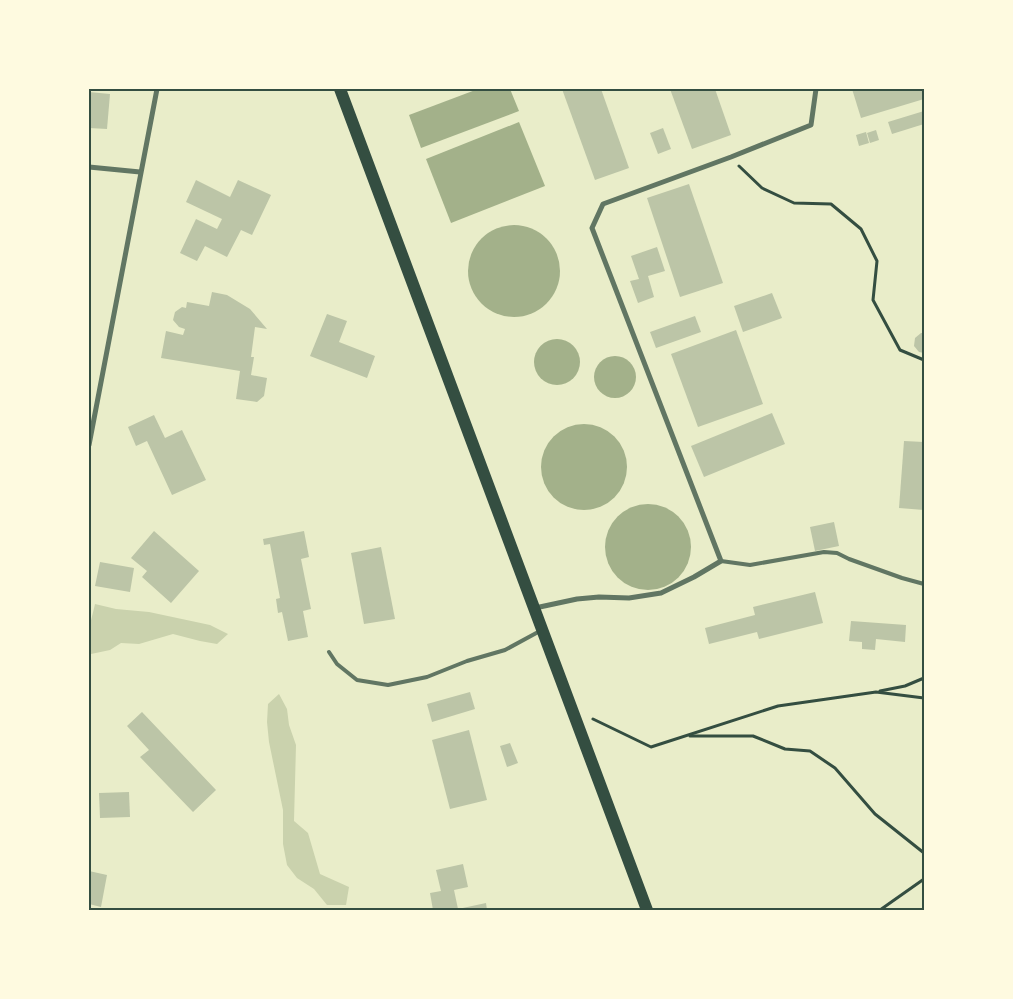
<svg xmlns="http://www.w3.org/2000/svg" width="1013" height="999" viewBox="0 0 1013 999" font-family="'IBM Plex Sans',sans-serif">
<rect width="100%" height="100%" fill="#e9edc9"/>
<g fill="#cad2ad">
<path d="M95 604 116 609 149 612 210 625 228 634 217 644 200 641 173 634 139 644 121 643 110 650 91 654C84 641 92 618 95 604Z"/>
<polygon points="279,694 287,709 289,725 296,745 294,821 308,833 320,874 349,887 346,905 327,905 314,889 297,878 287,865 283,844 283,810 269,742 267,722 268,704"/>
</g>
<g fill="#a3b18a">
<polygon points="478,89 510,89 519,111 421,148 409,115"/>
<polygon points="519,122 545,186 451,223 426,159"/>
<circle cx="514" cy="271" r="46"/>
<circle cx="557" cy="362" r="23"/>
<circle cx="615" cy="377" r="21"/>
<circle cx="584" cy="467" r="43"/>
<circle cx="648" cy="547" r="43"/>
</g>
<g fill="#bcc5a7">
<polygon points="562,89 601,89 629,168 595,180"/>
<polygon points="670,89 715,89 731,135 692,149"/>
<polygon points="852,89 924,89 924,99 861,118"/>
<polygon points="89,92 110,94 107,129 89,128"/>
<polygon points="924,111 924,124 892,134 888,122"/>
<polygon points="663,128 671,149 658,154 650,133"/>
<polygon points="876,130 879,140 870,143 867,133"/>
<polygon points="866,132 869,143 859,146 856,135"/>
<polygon points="196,180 230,197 238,180 271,195 252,235 241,230 227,257 205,246 197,261 180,253 196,219 217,229 222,219 186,202"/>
<polygon points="689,184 723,283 680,297 647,198"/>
<polygon points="657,247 665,271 648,276 654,297 638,303 630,281 639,279 631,256"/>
<polygon points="212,292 227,295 250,309 267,329 255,327 251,357 254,357 251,375 267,378 264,396 257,402 236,399 240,371 161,358 166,331 183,335 185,329 179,327 173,320 175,312 182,307 186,308 187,302 209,306"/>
<polygon points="772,293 782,318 743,332 734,306"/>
<polygon points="327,314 347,321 339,342 375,356 367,378 310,356"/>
<polygon points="695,316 701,332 656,348 650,332"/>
<polygon points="736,330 763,404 698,427 671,354"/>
<polygon points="921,333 924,333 924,353 919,352 914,346 915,338"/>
<polygon points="772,413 785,444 704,477 691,446"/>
<polygon points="154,415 165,438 182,430 206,480 172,495 147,441 136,446 128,427"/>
<polygon points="904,441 924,442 924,510 899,508"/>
<polygon points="834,522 839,546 815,551 810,527"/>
<polygon points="154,531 199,571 171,603 142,577 147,571 131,558"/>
<polygon points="304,531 309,557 301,559 311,609 303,611 308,637 288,641 282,612 278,613 276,599 280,598 270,544 264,545 263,539"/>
<polygon points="381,547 395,619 364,624 351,553"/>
<polygon points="100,562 134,568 130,592 95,586"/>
<polygon points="815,592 823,623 759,639 757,632 709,644 705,628 755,615 753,607"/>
<polygon points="851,621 906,625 905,642 876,639 875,650 862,649 862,642 849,641"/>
<polygon points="470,692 475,709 432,722 427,704"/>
<polygon points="142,712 216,790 193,812 140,757 149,750 127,726"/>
<polygon points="469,730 487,800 450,809 432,740"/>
<polygon points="510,743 518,763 507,767 500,746"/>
<polygon points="129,792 130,817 100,818 99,793"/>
<polygon points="463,864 468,887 454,890 458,909 486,903 487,910 433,910 430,893 441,891 436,870"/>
<polygon points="89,871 107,875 101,907 89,904"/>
</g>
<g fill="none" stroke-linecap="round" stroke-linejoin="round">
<g stroke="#344e41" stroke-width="3">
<polyline points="739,166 762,188 794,203 831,204 861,229 877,261 873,300 900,350 924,360"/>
<polyline points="880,691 905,686 924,678"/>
<polyline points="593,719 651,747 778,706 876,692 924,698"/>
<polyline points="690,736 753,736 785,749 810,751 835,768 875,814 924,853"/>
<polyline points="880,910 924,879"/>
</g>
<g stroke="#617663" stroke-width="4">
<polyline points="721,561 750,565 824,552 837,553 849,559 902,578 924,584"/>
<polyline points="329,652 337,664 357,680 388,685 427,677 467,661 505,650 540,631"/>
</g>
<g stroke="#617663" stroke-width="5">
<polyline points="89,167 140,172"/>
<polyline points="89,445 157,89"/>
<polyline points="535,608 577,599 599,597 629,598 661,593 694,577 721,561 592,228 603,204 731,157 811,125 816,89"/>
</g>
<polyline stroke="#344e41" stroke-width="12" points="340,89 647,910"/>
</g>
<rect width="1013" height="999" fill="none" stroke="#fefae0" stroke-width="180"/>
<rect x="90" y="90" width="833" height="819" fill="none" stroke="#344e41" stroke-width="2"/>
</svg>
